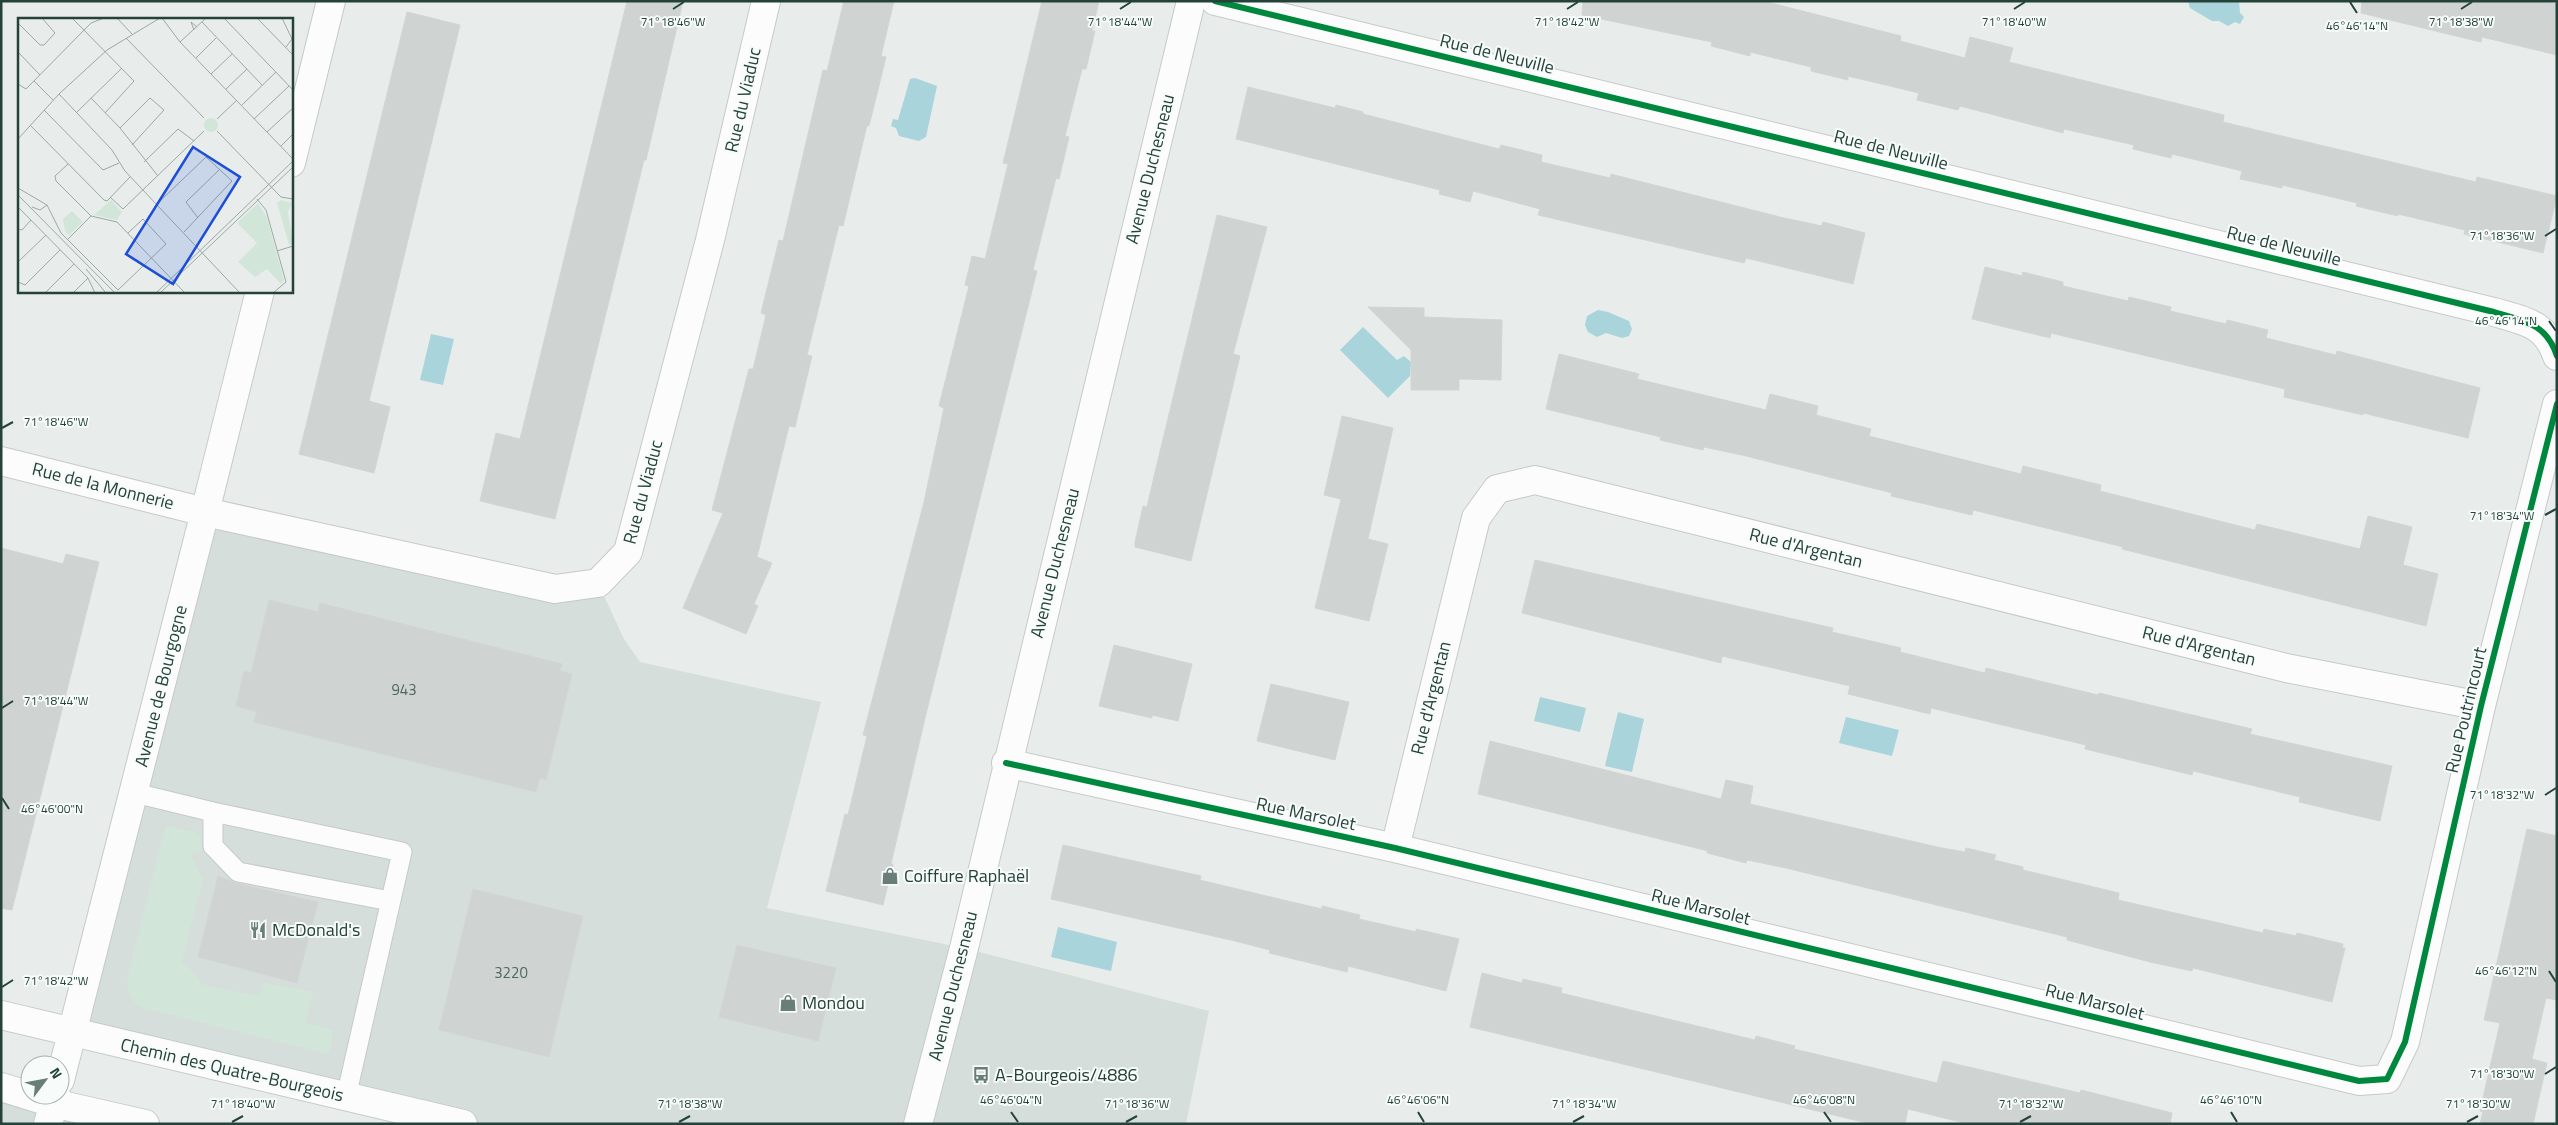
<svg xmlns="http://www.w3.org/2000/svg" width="2558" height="1125" viewBox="0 0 2558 1125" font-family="'Titillium Web',sans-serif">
<rect width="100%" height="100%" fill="#e8edeb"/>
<g fill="#d6dedb">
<polygon points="205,512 598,583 624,639 640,662 821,702 767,908 964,948 1209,1011 1186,1124 463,1124 73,1031"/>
<polygon points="1,1089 145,1124 1,1124"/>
</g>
<path fill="#d1e6d8" d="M166 826 197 832 200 836 201 851 190 854 203 880 181 962 197 975 201 984 257 996 262 992 264 983 313 992 305 1023 333 1030 329 1054 141 1007C132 1002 128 993 127 982Z"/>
<g fill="#a9d4db">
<polygon points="2188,1 2239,1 2240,13 2244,17 2240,24 2235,22 2228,26 2219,21 2212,21 2190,8"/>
<polygon points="915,78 937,86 926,137 919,141 899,136 896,128 891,126 893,119 898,120 910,79"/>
<polygon points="1598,310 1608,312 1629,321 1632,329 1629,336 1622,338 1606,333 1597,337 1588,332 1585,325 1587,316"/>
<polygon points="1363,327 1397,360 1404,356 1411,362 1410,376 1388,398 1340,350"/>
<polygon points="431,334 454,339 443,385 420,380"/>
<polygon points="1540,697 1586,708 1580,732 1534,721"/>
<polygon points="1618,712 1644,719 1632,772 1605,766"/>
<polygon points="1846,717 1899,730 1892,756 1839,743"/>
<polygon points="1058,927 1117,942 1111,971 1051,957"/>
</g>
<g fill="#cfd4d2" stroke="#d1d6d4">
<polygon points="627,1 683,1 646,160 644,160 555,519 480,501 496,433 520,439"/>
<polygon points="844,1 894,1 881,56 886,57 869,126 867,125 843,226 839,225 807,355 812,356 795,427 789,426 757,557 772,563 754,604 758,606 746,634 683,608 723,513 712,510 749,369 753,369 766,315 761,313 779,240 783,241 823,70 827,71"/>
<polygon points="1042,1 1099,1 1092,31 1095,31 1086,69 1082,69 1065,136 1069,137 1059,179 1056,178 1033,270 1037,271 926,714 891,864 893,864 883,905 826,891 845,814 848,815 867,736 863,735 924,502 944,408 939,406 969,286 965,285 972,256 985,259 1008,164 1003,163"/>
<polygon points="1583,1 1763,1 1901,36 1900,41 1965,58 1970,37 2013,48 2009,62 2224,115 2223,122 2476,182 2477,177 2557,196 2543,253 2464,234 2465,230 2398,214 2398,216 2356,206 2357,203 2282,185 2282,188 2240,179 2242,171 2172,154 2171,158 2133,149 2134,145 2064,129 2063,133 1960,106 1958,110 1917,100 1919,93 1848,76 1848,80 1811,71 1811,67 1750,52 1750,56 1711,46 1712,42 1582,15"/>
<polygon points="2362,1 2543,1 2557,4 2557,55 2482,37 2481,42 2361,13"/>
<polygon points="407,12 460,25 369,401 390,407 374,473 299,454"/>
<polygon points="1248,87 1335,108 1336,105 1363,112 1363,114 1499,149 1501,145 1542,155 1541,162 1610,178 1611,174 1784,218 1822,226 1823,222 1865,233 1853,284 1746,258 1744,263 1538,215 1540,209 1473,191 1470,202 1439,194 1440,190 1236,139"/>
<polygon points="1217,215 1267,227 1233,354 1240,356 1191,561 1135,547 1135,542 1143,506 1147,507 1156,468"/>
<polygon points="1985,267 2022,276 2023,272 2063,282 2063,286 2128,301 2129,297 2171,307 2170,311 2226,324 2227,320 2268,330 2266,338 2336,355 2337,351 2480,388 2468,438 2363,413 2363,415 2284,397 2285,389 2051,333 2050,338 1972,319"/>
<polygon points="1368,307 1424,308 1424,317 1502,320 1501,380 1459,379 1459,390 1411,390 1411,350"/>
<polygon points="1559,354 1639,374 1637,379 1766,410 1770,394 1818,406 1816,415 1871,429 1869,436 2021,474 2023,466 2101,485 2100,491 2255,530 2257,524 2360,549 2368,516 2412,527 2403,565 2438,574 2426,626 2122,549 2123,547 1973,510 1972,515 1891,496 1892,493 1742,455 1704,447 1703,450 1660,440 1661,437 1546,409"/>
<polygon points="1342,416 1393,428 1368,539 1388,544 1369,621 1315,608 1341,499 1324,495"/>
<polygon points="1,548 63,564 66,554 99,562 12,910 1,908"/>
<polygon points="1535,560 1833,628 1832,632 1901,648 1900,652 1985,673 1986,668 2098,695 2099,693 2252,729 2250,734 2392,766 2380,821 2299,802 2300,797 2193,771 2192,775 2085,749 2086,745 1931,708 1930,714 1848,694 1850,686 1722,656 1721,663 1522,613"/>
<polygon points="269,600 318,612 320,603 562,664 560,671 572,674 546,780 540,778 536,792 254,722 257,712 236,706 244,671 251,673"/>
<polygon points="1114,645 1192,664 1178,721 1152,715 1152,718 1099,706"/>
<polygon points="1271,684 1349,702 1335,760 1257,741"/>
<polygon points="1490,741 1721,799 1726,780 1753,786 1750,804 1942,848 1965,852 1966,848 1996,855 1994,860 2023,867 2023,870 2119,893 2118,900 2263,933 2264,929 2296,936 2297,933 2343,944 2342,948 2345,948 2332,1002 2193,968 2192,971 2150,962 2067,940 2067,937 1786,868 1747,860 1746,863 1707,853 1708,851 1478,794"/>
<polygon points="2527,829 2557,836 2557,1000 2546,998 2532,1059 2547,1063 2533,1124 2480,1124 2483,1112 2480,1111 2500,1023 2484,1020"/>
<polygon points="1063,845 1201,876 1200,880 1258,894 1322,909 1322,906 1360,915 1359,919 1416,932 1416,929 1459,939 1446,991 1348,966 1347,972 1269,953 1270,950 1235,941 1051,899"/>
<polygon points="218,876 236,883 318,902 297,983 198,957"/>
<polygon points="473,889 583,916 549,1057 439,1030"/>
<polygon points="737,945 836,968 818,1041 719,1017"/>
<polygon points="1482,973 1522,983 1523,979 1562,988 1561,993 1755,1040 1756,1036 1795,1046 1794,1049 1937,1083 1943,1061 2080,1093 2081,1090 2172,1113 2170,1124 1968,1124 1908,1109 1905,1124 1871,1124 1470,1027"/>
</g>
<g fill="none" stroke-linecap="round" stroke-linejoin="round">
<g stroke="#c5cac8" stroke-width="21">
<g id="service">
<polyline points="135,793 213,812 402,852 346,1097"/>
<polyline points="213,812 213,846 238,872 390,901"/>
</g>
</g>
<g stroke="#c5cac8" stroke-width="30">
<g id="minor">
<path d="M1215 1 2494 312C2524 321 2546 323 2557 356"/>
<polyline points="291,163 331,1"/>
<polyline points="260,291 205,512 555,589 598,583 628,552 710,240 766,1"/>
<polyline points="1006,763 1395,848 2359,1081 2387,1079 2405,1042 2481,706 2557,404"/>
<polyline points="1395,848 1476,518 1497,489 1535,480 2286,668 2481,706"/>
</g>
</g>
<g stroke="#c5cac8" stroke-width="30">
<g id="tertiary">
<polyline points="1,461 205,512 60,1080"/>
<polyline points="48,1124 56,1095"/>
<polyline points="918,1124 964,948 1191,1"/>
</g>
</g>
<g stroke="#c3cbc8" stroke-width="30">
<g id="secondary">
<polyline points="1,1015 463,1124"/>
<polyline points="1,1087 53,1103 145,1124"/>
</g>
</g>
<use href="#service" stroke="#fcfcfc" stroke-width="19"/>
<use href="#minor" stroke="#fcfcfc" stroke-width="28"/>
<use href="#tertiary" stroke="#fcfcfc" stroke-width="28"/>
<use href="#secondary" stroke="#fcfcfc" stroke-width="28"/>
<g stroke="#f7fbf9" stroke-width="9">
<g id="cycleway">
<path d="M1215 1 2494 312C2524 321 2546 323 2557 356"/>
<polyline points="1006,763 1395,848 2359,1081 2387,1079 2405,1042 2481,706 2557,404"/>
</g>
</g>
<use href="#cycleway" stroke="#00873e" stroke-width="6"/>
</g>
<path fill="none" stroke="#24423a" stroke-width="2" d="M2350 2 2357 13M673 9 684 2M1120 9 1131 2M1567 9 1578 2M2014 9 2025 2M2461 9 2472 2M2545 236 2556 229M2549 321 2556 331M2 428 13 422M2545 515 2556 509M2 708 13 701M2545 795 2556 788M2 798 9 809M2549 971 2556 982M2 987 13 980M2545 1074 2556 1067M1011 1112 1018 1122M1418 1112 1424 1122M1824 1112 1831 1122M2231 1112 2237 1122M232 1122 243 1116M679 1122 690 1116M1126 1122 1137 1116M1573 1122 1584 1116M2020 1122 2031 1116M2467 1122 2478 1116"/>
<defs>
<g id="shop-bare" transform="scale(1.35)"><path d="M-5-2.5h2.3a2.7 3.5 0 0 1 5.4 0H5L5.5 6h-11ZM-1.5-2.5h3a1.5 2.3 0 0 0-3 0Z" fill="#697e78" stroke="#f7fbf9" stroke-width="2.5" paint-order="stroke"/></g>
<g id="restaurant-bare" transform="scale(1.35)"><path d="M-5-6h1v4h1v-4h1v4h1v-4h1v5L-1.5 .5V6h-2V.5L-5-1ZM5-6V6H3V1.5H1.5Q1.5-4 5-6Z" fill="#697e78" stroke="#f7fbf9" stroke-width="2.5" paint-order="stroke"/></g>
<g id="bus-bare" transform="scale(1.35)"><path d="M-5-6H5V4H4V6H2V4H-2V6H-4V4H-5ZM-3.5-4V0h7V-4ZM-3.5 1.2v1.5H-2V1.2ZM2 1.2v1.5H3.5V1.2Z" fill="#697e78" stroke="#f7fbf9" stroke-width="2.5" paint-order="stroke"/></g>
</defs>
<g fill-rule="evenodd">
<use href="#shop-bare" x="890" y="876"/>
<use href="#restaurant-bare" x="258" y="930"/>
<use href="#shop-bare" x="788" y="1003"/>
<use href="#bus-bare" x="981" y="1075"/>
</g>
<g text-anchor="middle" stroke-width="4" stroke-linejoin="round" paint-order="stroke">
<g font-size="15" fill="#506761">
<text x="404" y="695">943</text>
<text x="511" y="978">3220</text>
</g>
<g font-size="18" fill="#24423a" stroke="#f7fbf9">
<text transform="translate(1497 54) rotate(14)" y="6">Rue de Neuville</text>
<text transform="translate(743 100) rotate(-77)" y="6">Rue du Viaduc</text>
<text transform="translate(1891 150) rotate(14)" y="6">Rue de Neuville</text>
<text transform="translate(1150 169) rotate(-76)" y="6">Avenue Duchesneau</text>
<text transform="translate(2284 246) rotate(14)" y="6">Rue de Neuville</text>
<text transform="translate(103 486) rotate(14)" y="6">Rue de la Monnerie</text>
<text transform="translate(643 492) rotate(-75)" y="6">Rue du Viaduc</text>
<text transform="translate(1806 548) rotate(14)" y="6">Rue d'Argentan</text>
<text transform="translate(1055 563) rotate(-76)" y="6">Avenue Duchesneau</text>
<text transform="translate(2199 646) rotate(14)" y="6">Rue d'Argentan</text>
<text transform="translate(161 686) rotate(-76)" y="6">Avenue de Bourgogne</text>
<text transform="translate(1431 698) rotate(-76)" y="6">Rue d'Argentan</text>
<text transform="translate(2466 710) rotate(-77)" y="6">Rue Poutrincourt</text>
<text transform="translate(1306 814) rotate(12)" y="6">Rue Marsolet</text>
<text transform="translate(1701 907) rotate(14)" y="6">Rue Marsolet</text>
<text transform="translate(953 986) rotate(-76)" y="6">Avenue Duchesneau</text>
<text transform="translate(2095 1002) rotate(14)" y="6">Rue Marsolet</text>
<text transform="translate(232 1070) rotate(13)" y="6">Chemin des Quatre-Bourgeois</text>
</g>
<g font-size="18" fill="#24423a" stroke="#f7fbf9" text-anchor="start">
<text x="904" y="882">Coiffure Raphaël</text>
<text x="272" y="936">McDonald's</text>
<text x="802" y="1009">Mondou</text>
<text x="995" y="1081">A-Bourgeois/4886</text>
</g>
</g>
<g transform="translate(18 18)">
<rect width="275" height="275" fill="#e8edeb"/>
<path d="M186 107a7 7 0 1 1 14 0a7 7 0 1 1-14 0ZM93 182 104 194 99 202 76 197ZM263 182 274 185 270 194 275 226 271 227 259 185ZM240 185 249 200 266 262 263 266 249 251 237 259 220 244 239 225 219 205ZM54 193 65 204 51 217 47 213 45 201Z" fill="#d1e6d8"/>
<path fill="none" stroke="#9aa9a4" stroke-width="1" d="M54 0 116 63 87 95M99 0 114 16M144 0 162 24 275 141M206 0 275 72M239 0 275 37M264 0 274 21 268 29M184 4 244 67M0 5 22 27H26L37 15 24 0M176 12 173 4 179 9M108 20 186 100M162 24 188 0M0 34 22 57M178 40 198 20M193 56 214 36M16 63 35 82M0 66 8 71 73 5 86 0M208 71 229 51M41 76 94 132 107 153 222 275M73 80 102 110 140 158M224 87 258 54M26 92 85 152 101 145M59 94 104 50M199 101 219 82M236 101 271 68M12 107 86 182 89 183 112 159M102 110 132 80 146 92 114 127M199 113 263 179 275 181M249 114 275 90M0 121 41 76 89 32 142 0M263 128 275 116M126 144 160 111 176 123M50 146 37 158 38 163 73 198 99 204 167 275M0 170 29 187 43 215 100 272 148 226 125 201 110 215M0 177 97 275M92 179 105 191 186 113M239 181 248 192 268 264M139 186 188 139 214 163 166 214M0 189 70 260 77 275M14 189 22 192 29 187M180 200 168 184 202 151M0 211 4 212 13 202M50 221 73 198M259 233 275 228M0 244 28 217M68 251 88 275M0 264 7 267 42 232M27 275 56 246M55 275 70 260M138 275 275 143M142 275 275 149M255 275 268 264"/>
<path fill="#1d4ed8" fill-opacity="0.15" stroke="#1d4ed8" stroke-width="2.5" d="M175 129 222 159 155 266 108 236Z"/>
<rect width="275" height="275" fill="none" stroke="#24423a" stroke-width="2.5"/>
</g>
<g font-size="12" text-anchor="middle" fill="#24423a" stroke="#f7fbf9" stroke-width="4" stroke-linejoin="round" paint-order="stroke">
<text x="673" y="26">71°18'46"W</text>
<text x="2014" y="26">71°18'40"W</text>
<text x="2461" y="26">71°18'38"W</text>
<text x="1120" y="26">71°18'44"W</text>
<text x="1567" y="26">71°18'42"W</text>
<text x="2357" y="30">46°46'14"N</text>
<text x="2502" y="240">71°18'36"W</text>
<text x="2506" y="325">46°46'14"N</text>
<text x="56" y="426">71°18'46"W</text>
<text x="2502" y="520">71°18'34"W</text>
<text x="56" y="705">71°18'44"W</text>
<text x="2502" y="799">71°18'32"W</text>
<text x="52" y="813">46°46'00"N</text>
<text x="2506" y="975">46°46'12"N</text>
<text x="56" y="985">71°18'42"W</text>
<text x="2502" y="1078">71°18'30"W</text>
<text x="1011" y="1104">46°46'04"N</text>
<text x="1418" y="1104">46°46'06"N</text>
<text x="1824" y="1104">46°46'08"N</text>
<text x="2231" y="1104">46°46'10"N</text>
<text x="243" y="1108">71°18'40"W</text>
<text x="690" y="1108">71°18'38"W</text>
<text x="1137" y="1108">71°18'36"W</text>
<text x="1584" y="1108">71°18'34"W</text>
<text x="2031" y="1108">71°18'32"W</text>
<text x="2478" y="1108">71°18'30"W</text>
</g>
<rect width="2558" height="1125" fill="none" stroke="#24423a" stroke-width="5"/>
<g transform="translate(45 1080) rotate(58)"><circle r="24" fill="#f7fbf9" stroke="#a3b1ad"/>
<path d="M0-4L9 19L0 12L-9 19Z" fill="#697e78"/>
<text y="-8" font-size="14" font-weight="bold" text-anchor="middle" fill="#24423a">N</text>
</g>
</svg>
